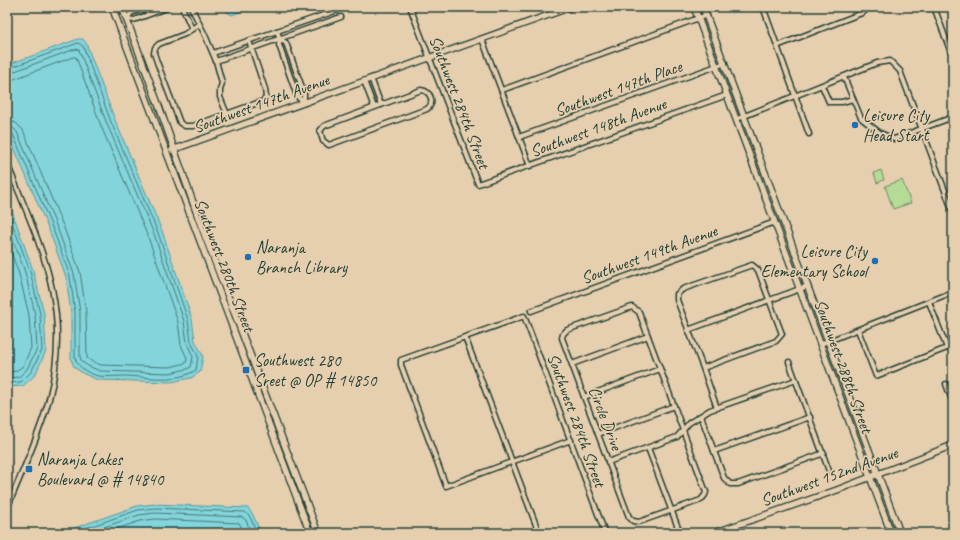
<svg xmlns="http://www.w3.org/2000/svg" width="960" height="540" viewBox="0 0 960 540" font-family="Caveat,sans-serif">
<rect width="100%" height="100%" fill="#e6cfaf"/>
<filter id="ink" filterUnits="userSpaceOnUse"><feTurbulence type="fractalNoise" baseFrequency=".025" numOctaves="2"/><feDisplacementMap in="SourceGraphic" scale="8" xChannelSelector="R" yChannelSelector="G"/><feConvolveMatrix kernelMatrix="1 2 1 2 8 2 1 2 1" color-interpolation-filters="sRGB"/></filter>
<g filter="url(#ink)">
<polygon fill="#e2c2b0" points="7,454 15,462 7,483"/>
<g fill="#b6db96" stroke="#6a8c65">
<polygon points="881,170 884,180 877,183 874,173"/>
<polygon points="902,180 911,203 893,209 885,186"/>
</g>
<g fill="#83d4db" stroke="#5b9898">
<polygon points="224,7 254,7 232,15 228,13"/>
<polygon points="78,39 83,39 86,43 115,120 162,231 192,319 195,341 203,356 200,372 191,378 171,382 98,380 84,374 74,367 71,359 71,313 66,277 50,233 7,131 7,65"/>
<polygon points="7,197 33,270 44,313 46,351 35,375 23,386 7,387"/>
<polygon points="155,504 248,508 253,515 261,533 60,533 137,506"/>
</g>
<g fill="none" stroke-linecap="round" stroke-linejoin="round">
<g stroke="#477977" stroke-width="1">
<path d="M7 69 78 43 83 46 111 122 158 233 188 320 191 342 198 356 196 370C176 383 148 377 126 376 117 376 107 377 98 376 88 373 78 368 75 358V313L70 276 54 232 13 134 10 132 7 131"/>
<polyline points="7,74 72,50 77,49 79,50 107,124 154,234 184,321 187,343 193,357 191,367 187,369 170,373 100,371 88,366 82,362 80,357 80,312 74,274 58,230 17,132 13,128 7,126"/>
<polyline points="7,80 14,79 73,57 76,57 101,126 148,237 178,322 181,345 187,358 186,363 170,367 101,365 91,361 87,358 86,312 80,272 64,228 23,130 16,123 7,120"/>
<polyline points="7,209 30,271 40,314 42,350 31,372 21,382 7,383"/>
<polyline points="7,224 25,272 35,314 37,349 27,369 19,377 7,378"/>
<polyline points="7,241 19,274 29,315 31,348 23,366 16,371 7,372"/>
<polyline points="72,533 138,510 155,508 245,512 250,517 257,533"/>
<polyline points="87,533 139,515 155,513 242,517 246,520 251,533"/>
<polyline points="105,533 140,521 155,519 239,523 245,533"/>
</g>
<g stroke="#1f3d34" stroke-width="7">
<g id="street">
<polyline points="147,7 131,13 127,19 134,20 169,7"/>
<polyline points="182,7 192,29"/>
<polyline points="191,7 205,35 216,61 222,83 220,90 220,97 227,114"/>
<polyline points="410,7 478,184 727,95"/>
<polyline points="763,7 809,134"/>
<polyline points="934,7 950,50 953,53"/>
<polyline points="199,24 185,34 159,44 155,48 154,53 157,62 180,123 185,126 193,126 263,101 266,98 265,89 249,41"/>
<polyline points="277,31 280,39 279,45 297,96 304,103"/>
<polyline points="280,39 286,43 304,93 304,103"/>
<polyline points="482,39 530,166"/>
<polyline points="777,46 862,13 870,7"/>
<polyline points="213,53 338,10"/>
<polyline points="216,61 341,17"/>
<polyline points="844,77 861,118 880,133 894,139 953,117"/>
<polyline points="371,78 381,105"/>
<polyline points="364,81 374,107"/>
<polyline points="822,86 829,102 842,102 853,99"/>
<path d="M421 90C431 91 435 103 427 109L329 145 323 141 320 131 324 126Z"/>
<polyline points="502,90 707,15"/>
<polyline points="737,119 877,63 890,61 900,71 953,212"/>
<polyline points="519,137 725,63"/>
<path d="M7 163C40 246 73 307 49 399 39 437 21 473 7 509"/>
<polygon points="632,307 639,312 706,492 705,495 701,500 639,522 633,521 629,517 562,338 563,334 567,330"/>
<polyline points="531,311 775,222"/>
<polyline points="688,330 808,286"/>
<polyline points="858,330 876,376 947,348 929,302"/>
<polyline points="465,337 539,533"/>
<polyline points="821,344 953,292"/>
<polyline points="789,362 829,471"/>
<polyline points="572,364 648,336"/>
<polyline points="703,368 776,341 782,334 758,270 752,265 683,289 677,294 677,300 703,368 717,408"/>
<polyline points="946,384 953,403"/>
<polyline points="584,397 660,369"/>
<polyline points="701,416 724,478 730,484 738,484 824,453"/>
<polyline points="598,434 674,406"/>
<polyline points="571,440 446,486 401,365 401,360 524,316 532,337 605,533"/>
<polyline points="648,448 680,533"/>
<polyline points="714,451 810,417"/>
<polyline points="608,462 677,437 689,423 710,410 796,380"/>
</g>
</g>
<g stroke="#1f3d34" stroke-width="8">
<g id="secondary">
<polyline points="112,7 310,533"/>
<polyline points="122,7 160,109 202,228 318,533"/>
<polyline points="694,7 891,533"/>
<polyline points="703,7 900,533"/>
<polyline points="172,150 571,7"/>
<polyline points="714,533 837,490 953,445"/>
</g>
</g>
<use href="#street" stroke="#e6cfaf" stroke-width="4"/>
<use href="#secondary" stroke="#e6cfaf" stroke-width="5.5"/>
</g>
</g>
<g fill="#1f6fb2" stroke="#e6cfaf" stroke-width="1.5">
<circle cx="855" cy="125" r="4"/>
<circle cx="248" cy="257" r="4"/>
<circle cx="875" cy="261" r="4"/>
<rect x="242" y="366" width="8" height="8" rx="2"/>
<rect x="25" y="465" width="8" height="8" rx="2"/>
</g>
<g text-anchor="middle" stroke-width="3.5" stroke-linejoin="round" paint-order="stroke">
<g font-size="17" fill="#1f3d34" stroke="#e6cfaf">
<text transform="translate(618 88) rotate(-20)" y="6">Southwest 147th Place</text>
<text transform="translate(460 102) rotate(69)" y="6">Southwest 284th Street</text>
<text transform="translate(261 103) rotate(-20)" y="6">Southwest 147th Avenue</text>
<text transform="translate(598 127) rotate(-20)" y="6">Southwest 148th Avenue</text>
<text transform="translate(649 254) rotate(-20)" y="6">Southwest 149th Avenue</text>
<text transform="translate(225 265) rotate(69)" y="6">Southwest 280th Street</text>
<text transform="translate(844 366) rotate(70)" y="6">Southwest 288th Street</text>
<text transform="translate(606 418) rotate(69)" y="6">Circle Drive</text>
<text transform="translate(577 420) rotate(70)" y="6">Southwest 284th Street</text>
<text transform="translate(829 476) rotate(-20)" y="6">Southwest 152nd Avenue</text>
</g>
<g font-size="17" fill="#1f3d34" stroke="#e6cfaf" text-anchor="start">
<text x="863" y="121">Leisure City<tspan x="863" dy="20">Head Start</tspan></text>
<text x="256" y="253">Naranja<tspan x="256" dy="20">Branch Library</tspan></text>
<text x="867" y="257" text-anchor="end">Leisure City<tspan x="867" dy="20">Elementary School</tspan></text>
<text x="254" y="366">Southwest 280<tspan x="254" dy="20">Sreet @ OP # 14850</tspan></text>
<text x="37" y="465">Naranja Lakes<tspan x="37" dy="20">Boulevard @ # 14840</tspan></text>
</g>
</g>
<rect width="960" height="540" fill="none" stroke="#e6cfaf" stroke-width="24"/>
<rect x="12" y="12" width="936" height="516" fill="none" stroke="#1f3d34" stroke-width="1.5" filter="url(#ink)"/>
</svg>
